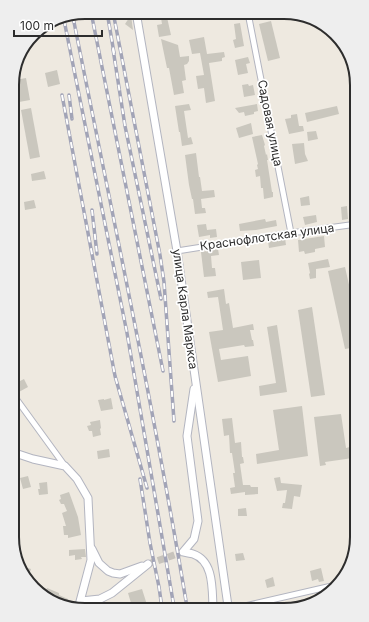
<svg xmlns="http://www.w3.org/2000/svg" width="369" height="622" viewBox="0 0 369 622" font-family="Inter,sans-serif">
<rect width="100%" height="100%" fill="#eee9e0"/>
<g fill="#cac7be">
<polygon points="160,12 166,13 171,35 159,37 157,25 162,24"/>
<polygon points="131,15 133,30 125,24"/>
<polygon points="271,21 280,58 268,61 259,24"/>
<polygon points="240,23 244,46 235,48 233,40 236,39 234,24"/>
<polygon points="204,37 207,54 224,52 225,57 222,58 222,61 209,63 215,101 206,103 204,88 198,89 196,76 204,75 200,53 192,54 189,40"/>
<polygon points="161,39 178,45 180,57 189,56 189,61 187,64 184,65 186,80 182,81 184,93 174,95 169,68 167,68"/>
<polygon points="248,57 250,63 246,64 248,73 238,75 235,60"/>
<polygon points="57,70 60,84 48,87 45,73"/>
<polygon points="26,78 30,100 19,102 15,80"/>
<polygon points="248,84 249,86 253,85 255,95 244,97 242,85"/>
<polygon points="189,104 191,110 184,111 188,138 191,137 193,144 182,146 180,132 179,132 175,106"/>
<polygon points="257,104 258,111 254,112 254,114 245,116 244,112 239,113 235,108"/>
<polygon points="337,106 339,114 307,122 305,113"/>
<polygon points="31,108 40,157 30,159 21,110"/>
<polygon points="297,114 299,126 303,126 304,131 289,134 285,119 291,118 291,115"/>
<polygon points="251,123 253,134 239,138 236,128"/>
<polygon points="316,131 318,139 308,141 307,132"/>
<polygon points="262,135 265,145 264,146 266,155 267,154 268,160 267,160 272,192 273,192 273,197 264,199 263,188 261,188 260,176 256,177 255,170 258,169 257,165 258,164 252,137"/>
<polygon points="357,140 357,156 355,156 352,141"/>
<polygon points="304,143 305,154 308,161 295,164 292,144"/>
<polygon points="196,153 199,177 200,177 202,191 214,190 215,197 201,199 202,208 205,208 206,213 195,214 193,199 192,199 189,185 185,155"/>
<polygon points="44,171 46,179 32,181 31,174"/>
<polygon points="309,196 310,205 301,206 300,198"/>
<polygon points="34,200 36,208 25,210 24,202"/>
<polygon points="347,206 348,219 342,220 341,207"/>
<polygon points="316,215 317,222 305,225 303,217"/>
<polygon points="265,219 266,222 276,220 277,226 256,230 240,231 239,224"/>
<polygon points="206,224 207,230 216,229 217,237 210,238 210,235 199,237 197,225"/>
<polygon points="324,236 325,247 315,249 315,252 305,254 304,251 299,252 298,240"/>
<polygon points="285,238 286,245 269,248 268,241"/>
<polygon points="218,249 219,255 211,256 212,268 215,268 216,276 204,277 201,252"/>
<polygon points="328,259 330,267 316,269 316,278 310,279 309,274 310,273 308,263"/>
<polygon points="259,260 261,278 243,280 241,262"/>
<polygon points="345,267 357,320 357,347 345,349 328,271"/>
<polygon points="224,289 226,304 229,303 233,328 253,324 254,330 250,330 252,340 253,340 254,346 245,347 244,345 219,349 221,360 248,356 251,376 218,382 209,332 223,330 218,297 208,298 207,292"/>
<polygon points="312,307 325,395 311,397 298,310"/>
<polygon points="277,325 287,392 260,396 259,386 276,383 267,327"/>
<polygon points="24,379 28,387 17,393 14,390 12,389 12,385"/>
<polygon points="111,398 113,409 101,411 98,400 104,399 104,400"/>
<polygon points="302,406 308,456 257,464 256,454 279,450 273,410"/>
<polygon points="341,414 346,448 357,445 357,457 346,459 325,462 326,465 320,466 314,417"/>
<polygon points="232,418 235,443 241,442 242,457 243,457 244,463 240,464 243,485 250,485 251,487 258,487 258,494 245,495 245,492 231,494 230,488 235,487 233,473 235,473 232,453 230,453 229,435 224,436 222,419"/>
<polygon points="100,420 101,428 100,429 101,435 93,437 92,431 89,431 87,426 91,425 90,422"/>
<polygon points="109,449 110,457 98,459 97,451"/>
<polygon points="28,476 31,487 23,489 20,478"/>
<polygon points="280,477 281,483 302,485 300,497 294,496 292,509 282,508 283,503 285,503 287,490 277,491 274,478"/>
<polygon points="47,482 48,494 39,495 38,489 40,489 39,483"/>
<polygon points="69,492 78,517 81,535 68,538 68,535 64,535 63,526 66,526 62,513 67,511 64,504 61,504 59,500 61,499 60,495"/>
<polygon points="246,508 247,516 238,516 238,509"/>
<polygon points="85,549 86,557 81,557 82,559 75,560 75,555 69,556 69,550"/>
<polygon points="243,553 245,560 236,561 235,554"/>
<polygon points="17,562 25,565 25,567 31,569 28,578 17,565"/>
<polygon points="321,568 324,581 319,582 318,579 312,581 310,571"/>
<polygon points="273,577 275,586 267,588 265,580"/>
<polygon points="47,588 59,593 59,595 68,599 66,603 57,600 57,602 44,596"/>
<polygon points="142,589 148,608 136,608 134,602 131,603 128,593"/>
</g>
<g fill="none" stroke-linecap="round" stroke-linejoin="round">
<polyline stroke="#c7c3bc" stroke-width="7" stroke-dasharray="7 3.5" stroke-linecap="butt" points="148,564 183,552"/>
<g stroke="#b3b5c0" stroke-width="7">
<g id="street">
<polyline points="248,13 291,233"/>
<polyline points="177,251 291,233 357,224"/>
<polyline points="12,393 65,466"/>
<polyline points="245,606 336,585"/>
</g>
</g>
<g stroke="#b3b5c0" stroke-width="9">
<g id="secondary">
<polyline points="136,12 177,251 228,606"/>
<path d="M194 389 187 436 198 521 194 539 183 552C186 553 190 553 193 554 214 561 212 589 213 607"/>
<polyline points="12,452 33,459 65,466 77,479 88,498 91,560 78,609"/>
<polyline points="92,549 99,563 108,571 113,573 120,574 142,566"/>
<polyline points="81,601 100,599 112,593 148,564"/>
</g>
</g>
<use href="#street" stroke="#fff" stroke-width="5"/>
<use href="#secondary" stroke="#fff" stroke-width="7"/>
<g stroke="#a2a4b7" stroke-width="3.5">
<g id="rail">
<polyline points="91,12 163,371"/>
<polyline points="107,12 114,53"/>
<polyline points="113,12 160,255 164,282 174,421"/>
<path d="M73 17C112 213 154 409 187 607"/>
<polyline points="64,20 127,333 174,607"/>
<polyline points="113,49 125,126 161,299"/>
<polyline points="62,95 115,376 147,488"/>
<polyline points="69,95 72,119"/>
<polyline points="92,210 97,254"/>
<polyline points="140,479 150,543 159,587 162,608"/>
</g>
</g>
<use href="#rail" stroke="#fff" stroke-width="2" stroke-dasharray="6" stroke-linecap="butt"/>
</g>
<g text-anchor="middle" stroke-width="3.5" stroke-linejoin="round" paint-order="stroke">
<g font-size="12" fill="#2d2d2d" stroke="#fff">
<text transform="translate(270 123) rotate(79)" y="4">Садовая улица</text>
<text transform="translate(267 237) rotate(-8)" y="4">Краснофлотская улица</text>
<text transform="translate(185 309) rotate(82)" y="4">улица Карла Маркса</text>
</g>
</g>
<path d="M0 0H369V622H0ZM85 19H284A66 66 0 0 1 350 85V537A66 66 0 0 1 284 603H85A66 66 0 0 1 19 537V85A66 66 0 0 1 85 19Z" fill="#eee" fill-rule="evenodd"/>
<path fill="none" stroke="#2d2d2d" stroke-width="2" d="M85 19H284A66 66 0 0 1 350 85V537A66 66 0 0 1 284 603H85A66 66 0 0 1 19 537V85A66 66 0 0 1 85 19Z"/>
<path d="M14 30v6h88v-6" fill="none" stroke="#2d2d2d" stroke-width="2"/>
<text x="20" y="30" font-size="12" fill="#2d2d2d" stroke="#ffffff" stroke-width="3" paint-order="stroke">100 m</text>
</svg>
